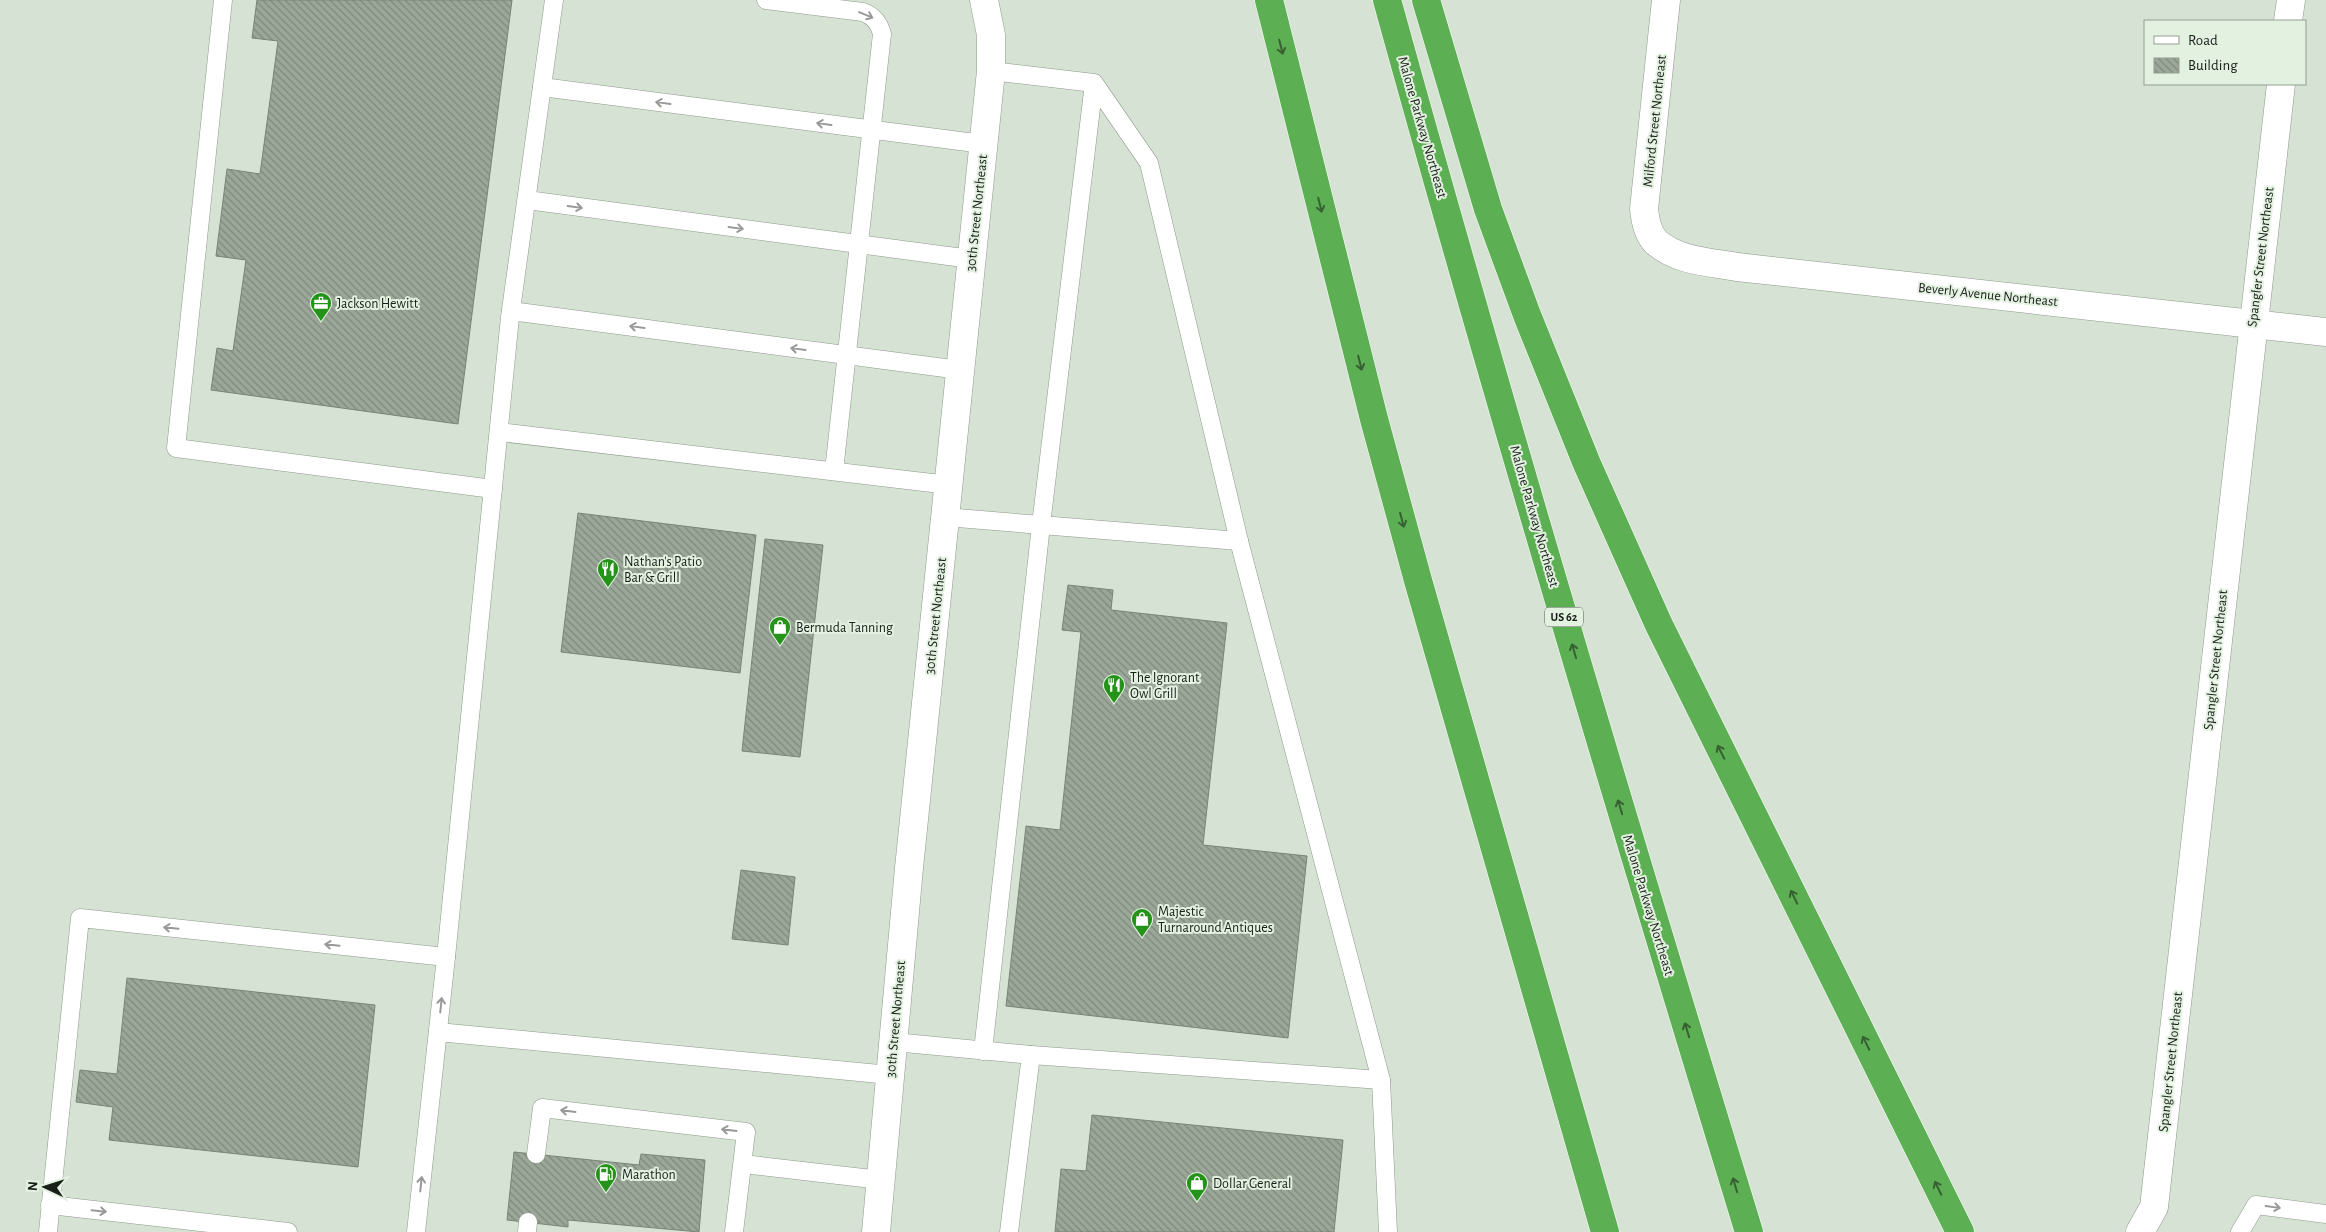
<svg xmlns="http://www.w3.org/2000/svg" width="2326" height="1232" viewBox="0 0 2326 1232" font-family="'Alegreya Sans',sans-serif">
<defs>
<pattern id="building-back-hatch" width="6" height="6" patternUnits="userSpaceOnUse" patternTransform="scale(1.25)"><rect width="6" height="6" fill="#9ba899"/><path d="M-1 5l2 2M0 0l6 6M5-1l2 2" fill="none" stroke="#7e887c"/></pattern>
</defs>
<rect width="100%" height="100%" fill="#d6e3d4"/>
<g fill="url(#building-back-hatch)" stroke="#788576">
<polygon points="257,0 512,0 458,424 211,390 217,348 233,351 246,260 216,256 227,169 260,174 278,41 252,38"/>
<polygon points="578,513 756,535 740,673 561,652"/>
<polygon points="765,539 823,545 800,757 742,751"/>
<polygon points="1068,585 1113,590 1111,610 1227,623 1203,845 1307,856 1288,1038 1006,1006 1026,826 1060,830 1081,632 1062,630"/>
<polygon points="741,870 795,877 788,945 732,939"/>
<polygon points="127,978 375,1005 358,1167 109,1140 113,1107 76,1102 80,1070 117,1074"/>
<polygon points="1092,1115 1343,1140 1334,1232 1055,1232 1061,1169 1086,1171"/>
<polygon points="514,1152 639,1165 641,1154 705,1160 699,1232 568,1220 568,1227 507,1220"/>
</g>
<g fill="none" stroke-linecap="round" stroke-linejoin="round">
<g stroke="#8d998b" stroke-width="19">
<g id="lane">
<polyline points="223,0 176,448 493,489"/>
<path d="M766 0 863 12C874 16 879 23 882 34L834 471"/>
<polyline points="991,71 1094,83 1041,525 1239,541 1149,163 1094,83"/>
<polyline points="542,87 983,144"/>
<polyline points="527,200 971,259"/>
<polyline points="511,311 960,370"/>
<polyline points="499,432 949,485"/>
<polyline points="945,517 1041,525 983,1051"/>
<polyline points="1239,541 1381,1080"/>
<polyline points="446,957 510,317 554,0"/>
<polyline points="438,1032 890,1075"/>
<polyline points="894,1042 1031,1055 1009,1232"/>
<polyline points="1031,1055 1381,1080 1388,1232"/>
<polyline points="536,1154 542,1108 746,1132 734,1232"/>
<polyline points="743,1164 881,1180"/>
<polyline points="50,1205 288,1232"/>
<polyline points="48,1232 80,918 446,957 416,1232"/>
<polyline points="527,1232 528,1222"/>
<polyline points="2240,1232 2256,1205 2326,1214"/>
</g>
</g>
<g stroke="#8d998b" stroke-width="29">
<g id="street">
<path d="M1666 0 1644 209C1645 219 1648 234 1656 242 1677 261 1709 262 1737 267L2326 332"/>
<polyline points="2288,21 2291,0"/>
<polyline points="2140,1232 2154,1207 2281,84"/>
</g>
</g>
<g stroke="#8d998b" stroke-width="29">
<polyline id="secondary" points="876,1232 909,868 991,71 991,35 984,0"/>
</g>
<g stroke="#fff" stroke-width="29">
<g id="highway">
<polyline points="1269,0 1374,419 1419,584 1605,1232"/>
<path d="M1387 0C1501 413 1624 823 1749 1232"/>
<polyline points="1426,0 1488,209 1527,315 1587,464 1659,625 1960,1232"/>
</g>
</g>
<use href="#lane" stroke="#fff" stroke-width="18"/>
<use href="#street" stroke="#fff" stroke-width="28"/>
<use href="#secondary" stroke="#fff" stroke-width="28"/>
<use href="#highway" stroke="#5cb053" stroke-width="28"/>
</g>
<defs><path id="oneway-shaft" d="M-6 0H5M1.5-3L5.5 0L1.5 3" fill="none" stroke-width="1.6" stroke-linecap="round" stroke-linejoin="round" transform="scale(1.25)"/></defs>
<g stroke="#989a98">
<use href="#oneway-shaft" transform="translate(866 15) rotate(23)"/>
<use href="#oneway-shaft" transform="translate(663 103) rotate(-172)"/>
<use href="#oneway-shaft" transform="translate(824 124) rotate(-172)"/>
<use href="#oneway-shaft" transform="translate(575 207) rotate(8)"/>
<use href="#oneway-shaft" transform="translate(736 228) rotate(8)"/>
<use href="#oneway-shaft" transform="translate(637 327) rotate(-172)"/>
<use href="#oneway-shaft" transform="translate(798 349) rotate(-172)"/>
<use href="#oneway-shaft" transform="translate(171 928) rotate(-174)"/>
<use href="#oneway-shaft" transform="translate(332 945) rotate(-174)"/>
<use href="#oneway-shaft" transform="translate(441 1005) rotate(-84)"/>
<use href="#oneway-shaft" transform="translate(568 1111) rotate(-173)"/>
<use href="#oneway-shaft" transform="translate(729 1130) rotate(-173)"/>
<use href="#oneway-shaft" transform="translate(421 1184) rotate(-84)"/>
<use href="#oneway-shaft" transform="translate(2273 1207) rotate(8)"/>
<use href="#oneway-shaft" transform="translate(99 1211) rotate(6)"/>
</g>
<g stroke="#376033">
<use href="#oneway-shaft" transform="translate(1281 47) rotate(76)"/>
<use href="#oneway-shaft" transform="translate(1320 205) rotate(76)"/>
<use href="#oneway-shaft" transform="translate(1360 363) rotate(76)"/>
<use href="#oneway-shaft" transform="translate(1402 520) rotate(75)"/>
<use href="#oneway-shaft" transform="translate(1574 651) rotate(-106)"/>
<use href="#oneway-shaft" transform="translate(1721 752) rotate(-117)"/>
<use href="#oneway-shaft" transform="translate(1620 807) rotate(-107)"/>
<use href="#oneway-shaft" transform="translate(1794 897) rotate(-116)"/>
<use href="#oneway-shaft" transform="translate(1687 1030) rotate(-107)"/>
<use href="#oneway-shaft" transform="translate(1866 1043) rotate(-116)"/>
<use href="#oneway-shaft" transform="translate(1735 1185) rotate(-107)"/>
<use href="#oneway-shaft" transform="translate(1938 1188) rotate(-116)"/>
</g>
<defs>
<g id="office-pin" transform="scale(1.125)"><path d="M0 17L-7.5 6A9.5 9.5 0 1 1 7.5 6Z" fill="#25921a" stroke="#e3f1e1"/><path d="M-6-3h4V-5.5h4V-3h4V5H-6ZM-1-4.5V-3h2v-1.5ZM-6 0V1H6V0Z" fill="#fff"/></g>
<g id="restaurant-pin" transform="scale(1.125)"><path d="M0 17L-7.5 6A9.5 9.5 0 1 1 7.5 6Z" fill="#25921a" stroke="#e3f1e1"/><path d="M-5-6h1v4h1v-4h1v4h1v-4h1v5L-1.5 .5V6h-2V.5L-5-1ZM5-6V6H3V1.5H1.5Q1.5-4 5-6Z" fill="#fff"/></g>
<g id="shop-pin" transform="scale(1.125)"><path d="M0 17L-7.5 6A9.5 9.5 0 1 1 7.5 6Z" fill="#25921a" stroke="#e3f1e1"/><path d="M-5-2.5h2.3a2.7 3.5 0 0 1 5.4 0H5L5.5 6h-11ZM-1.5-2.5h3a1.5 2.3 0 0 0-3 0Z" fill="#fff"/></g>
<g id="fuel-pin" transform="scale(1.125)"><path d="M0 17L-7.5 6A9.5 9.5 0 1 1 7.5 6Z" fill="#25921a" stroke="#e3f1e1"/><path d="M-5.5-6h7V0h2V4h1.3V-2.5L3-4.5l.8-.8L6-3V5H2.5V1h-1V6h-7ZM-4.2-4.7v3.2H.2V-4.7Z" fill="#fff"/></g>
</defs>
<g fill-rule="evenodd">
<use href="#office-pin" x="321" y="303"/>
<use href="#restaurant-pin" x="608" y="569"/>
<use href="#shop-pin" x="780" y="627"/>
<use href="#restaurant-pin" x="1114" y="685"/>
<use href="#shop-pin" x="1142" y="919"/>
<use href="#fuel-pin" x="606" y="1174"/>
<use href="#shop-pin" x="1197" y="1183"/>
</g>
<g text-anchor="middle" stroke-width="4" stroke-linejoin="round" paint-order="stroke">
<rect fill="#e3f1e1" stroke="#565d55" stroke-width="1" x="1545" y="607.5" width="38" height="19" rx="4"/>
<g font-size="12" font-weight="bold" fill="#191e19">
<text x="1564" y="621">US 62</text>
</g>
<g font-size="14" fill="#191e19" stroke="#e3f1e1">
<text transform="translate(1654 121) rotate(-84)" y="5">Milford Street Northeast</text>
<text transform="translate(1423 127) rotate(74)" y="5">Malone Parkway Northeast</text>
<text transform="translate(976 213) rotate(-84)" y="5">30th Street Northeast</text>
<text transform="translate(2260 257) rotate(-83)" y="5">Spangler Street Northeast</text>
<text transform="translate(1988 294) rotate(6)" y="5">Beverly Avenue Northeast</text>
<text transform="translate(1535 516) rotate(74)" y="5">Malone Parkway Northeast</text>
<text transform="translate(935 616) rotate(-84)" y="5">30th Street Northeast</text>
<text transform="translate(2215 660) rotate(-84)" y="5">Spangler Street Northeast</text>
<text transform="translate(1649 905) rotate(73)" y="5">Malone Parkway Northeast</text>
<text transform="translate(895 1019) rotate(-85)" y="5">30th Street Northeast</text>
<text transform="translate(2170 1062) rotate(-84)" y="5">Spangler Street Northeast</text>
</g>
<g font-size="14" fill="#191e19" stroke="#e3f1e1" text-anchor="start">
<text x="337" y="308">Jackson Hewitt</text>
<text x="624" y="566">Nathan's Patio<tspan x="624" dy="16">Bar &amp; Grill</tspan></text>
<text x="796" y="632">Bermuda Tanning</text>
<text x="1130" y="682">The Ignorant<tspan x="1130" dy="16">Owl Grill</tspan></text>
<text x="1158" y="916">Majestic<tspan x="1158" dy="16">Turnaround Antiques</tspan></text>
<text x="622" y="1179">Marathon</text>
<text x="1213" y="1188">Dollar General</text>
</g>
</g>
<rect x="2144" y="20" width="162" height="65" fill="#e3f1e1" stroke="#929d91"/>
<rect x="2154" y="36" width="25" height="8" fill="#ffffff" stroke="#929d91"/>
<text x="2188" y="45" font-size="15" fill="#191e19">Road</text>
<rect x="2154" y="58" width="25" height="15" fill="url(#building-back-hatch)" stroke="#929d91"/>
<text x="2188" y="70" font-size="15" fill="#191e19">Building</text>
<g transform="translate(45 1187) rotate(274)" stroke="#e3f1e1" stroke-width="4" paint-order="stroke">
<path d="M0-4L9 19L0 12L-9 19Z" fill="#191e19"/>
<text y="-8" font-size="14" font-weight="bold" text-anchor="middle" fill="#191e19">N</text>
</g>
</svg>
